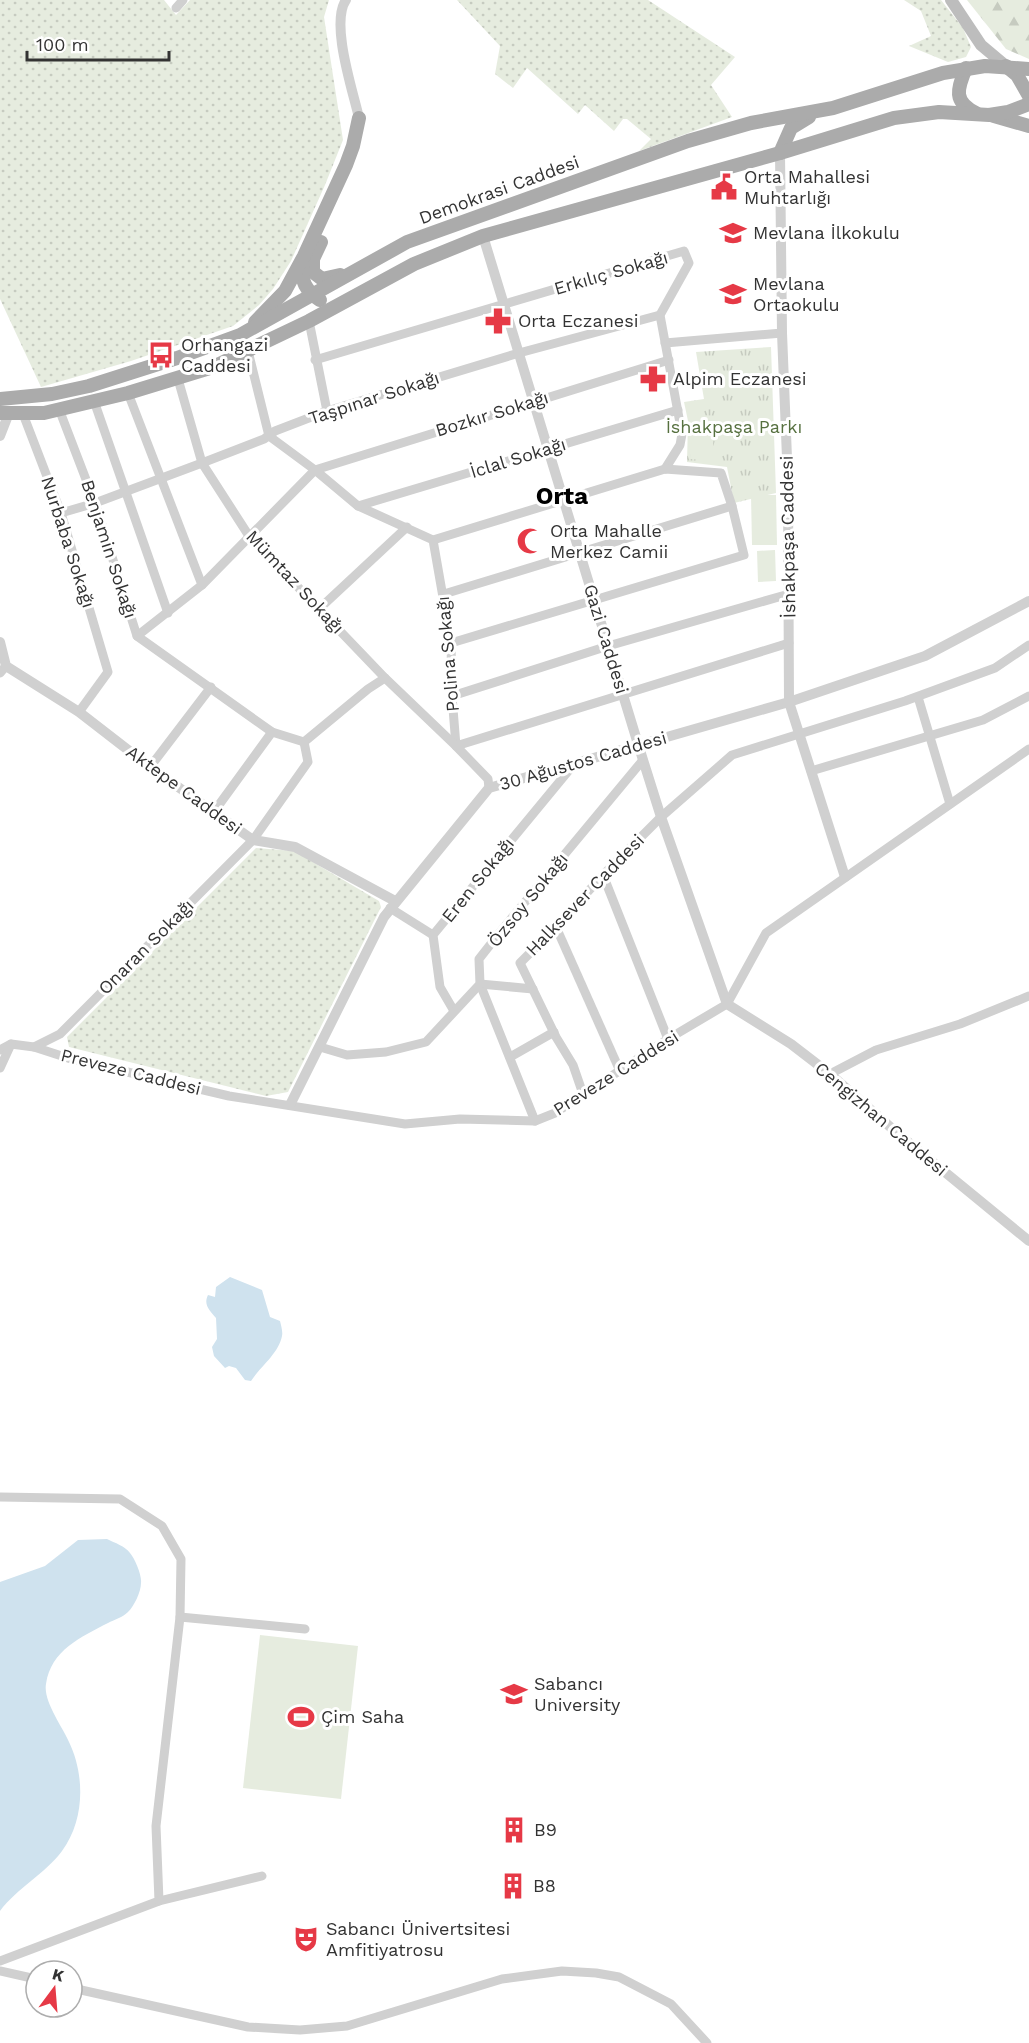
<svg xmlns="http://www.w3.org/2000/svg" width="1029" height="2043" viewBox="0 0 1029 2043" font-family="'Work Sans',sans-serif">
<defs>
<pattern id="grass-dots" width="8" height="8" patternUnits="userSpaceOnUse" patternTransform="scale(1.5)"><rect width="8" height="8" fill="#e6ecdf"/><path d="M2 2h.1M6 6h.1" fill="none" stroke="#c6cbc0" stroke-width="1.8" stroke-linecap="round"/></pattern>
<pattern id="forest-firs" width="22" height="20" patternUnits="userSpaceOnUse" patternTransform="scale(1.5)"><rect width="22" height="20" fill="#e6ecdf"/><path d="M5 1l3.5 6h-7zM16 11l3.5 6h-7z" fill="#c6cbc0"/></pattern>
<pattern id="park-tufts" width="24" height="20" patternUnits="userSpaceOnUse" patternTransform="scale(1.5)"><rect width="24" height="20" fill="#e6ecdf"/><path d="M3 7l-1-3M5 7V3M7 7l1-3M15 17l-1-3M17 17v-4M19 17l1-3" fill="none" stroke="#c6cbc0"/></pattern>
</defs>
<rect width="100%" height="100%" fill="#fff"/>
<g fill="url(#grass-dots)">
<polygon points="0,0 164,0 176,15 190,0 329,0 324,17 343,140 325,185 291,261 273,289 259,305 233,326 131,361 41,387 0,299"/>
<polygon points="457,0 648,0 735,57 711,85 732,117 639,151 651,139 627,119 623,119 614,131 585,105 578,114 527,68 513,88 495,74 500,46"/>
<polygon points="904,0 941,0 963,28 971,47 966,57 948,62 909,46 931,36 921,11"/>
<polygon points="256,848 294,851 379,901 381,907 288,1092 266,1096 69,1047 67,1037"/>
</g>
<polygon fill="url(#forest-firs)" points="967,0 1029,0 1029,59 1006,49"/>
<polygon fill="url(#park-tufts)" points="771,347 776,493 734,503 727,467 687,462 688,421 684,402 704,399 696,352"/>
<g fill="#e6ecdf">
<polygon points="693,415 715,416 712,461 690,459"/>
<polygon points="751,495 776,495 777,545 752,545"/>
<polygon points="775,550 776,581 758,582 757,551"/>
<polygon points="260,1635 358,1646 341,1799 243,1788"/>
</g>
<g fill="#cfe2ee">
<path d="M230 1277 262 1290 270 1317 280 1321C281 1325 283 1332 282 1336 279 1353 260 1367 251 1381L245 1380 236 1368 229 1366 225 1368 214 1356 212 1347 217 1339 216 1318C210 1311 203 1305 208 1295L215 1297 216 1287Z"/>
<path d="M107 1539C115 1543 125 1546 130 1553 135 1559 142 1575 141 1583 141 1592 134 1606 128 1612 123 1617 114 1620 108 1623 81 1637 51 1650 46 1684 43 1701 62 1726 69 1742 85 1775 85 1820 62 1851 45 1874 17 1888 0 1911V1582L45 1566 78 1540Z"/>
</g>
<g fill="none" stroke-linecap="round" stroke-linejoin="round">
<g stroke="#d0d0d0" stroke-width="9">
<polyline points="176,8 183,0"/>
<polyline points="309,321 327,411"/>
<polyline points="665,343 782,333"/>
<polyline points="248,351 269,436 315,470 358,506 433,540 451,643 452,696 456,746 488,779 489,788"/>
<polyline points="315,360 684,251 689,263 660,315 682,434 680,445 665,469"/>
<polyline points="178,379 202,463 249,536 385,678 456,746 789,643"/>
<polyline points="128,393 202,585"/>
<polyline points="94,401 168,613"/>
<polyline points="59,409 95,503 137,636 272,732"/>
<polyline points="23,414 61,513 108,672 79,712"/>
<polyline points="358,506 678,410"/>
<polyline points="61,513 95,503 202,463 264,439 275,431 327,411 519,353 660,315"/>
<polyline points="433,540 665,469 721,473 732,506 744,555 451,643"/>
<polyline points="444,594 732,506"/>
<polyline points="319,609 407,527"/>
<polyline points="137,636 202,585 315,470 669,360"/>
<polyline points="0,673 6,666"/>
<polyline points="452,696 608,646 789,594"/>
<polyline points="918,697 950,804"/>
<polyline points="150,767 211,687"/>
<polyline points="811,771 983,720 1029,696"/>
<polyline points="213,813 272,732 304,742 368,689 385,678"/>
<polyline points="603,875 668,1039"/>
<polyline points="390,908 433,935"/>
<polyline points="556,927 620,1071"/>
<polyline points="533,989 480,984 535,1121"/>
<polyline points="454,1011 440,987 433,935 575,763"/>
<polyline points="34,1047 60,1034 253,840 308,762 304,742"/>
<polyline points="320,1047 347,1055 386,1052 426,1042 480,984 479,959 501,931 643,760"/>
<polyline points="0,1050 11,1044 34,1047 68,1058 229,1096 405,1124 460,1119 535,1121 555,1113 668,1039 727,1004 766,933 1029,749"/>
<polyline points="510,1057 554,1032"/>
<polyline points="0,1068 11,1044"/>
<polyline points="830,1074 876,1050 960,1024 1029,996"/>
<polyline points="583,1094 573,1065 556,1037 520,963 556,927 603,875 661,817 732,755 905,701 995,668 1029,645"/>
<polyline points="0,1497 120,1499 162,1526 181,1559 180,1617 156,1826 159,1901 0,1961"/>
<polyline points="180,1617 305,1629"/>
<polyline points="159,1901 262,1876"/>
<polyline points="0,1971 36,1979"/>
<polyline points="72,1988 248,2027 300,2030 347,2026 502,1979 562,1971 596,1973 619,1977 671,2004 707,2043"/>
</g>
<g stroke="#d0d0d0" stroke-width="10">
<path d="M346 0C330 23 353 91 359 118"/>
<polyline points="780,153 782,333 788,483 789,702 845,877"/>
<polyline points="483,236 638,744 661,817 727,1004 791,1044 830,1074 896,1132 1029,1241"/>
<polyline points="0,436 9,413"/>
<polyline points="0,642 6,666 79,712 150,767 253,840 295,847 395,901"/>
<polyline points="290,1105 384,917 489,788 789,702 925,656 1029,601"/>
</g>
<polyline stroke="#bdbdbd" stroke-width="12" points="951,0 981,45 1006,66"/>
<g stroke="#ababab" stroke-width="14">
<polyline points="1006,66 1017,75 1029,96"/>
<path d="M966 68C957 89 953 102 976 113"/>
<polyline points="994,116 1029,126"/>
<polyline points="780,153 791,128 809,117"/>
<polyline points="321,242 313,259 313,272 322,279 340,275"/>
<path d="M303 264C300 281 306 291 320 300"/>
<polyline points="255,322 285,291 304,256 346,165 353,146 359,118"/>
<polyline points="0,399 52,394 89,386 177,358 240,335 407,242 688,141 751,123 833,108 943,73 985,66 1029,69"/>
<polyline points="0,413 44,413 128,393 213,367 309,321 414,264 483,236 780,153 894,118 939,112 989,115 1008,112 1029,104"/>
</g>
</g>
<defs>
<g id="civic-bare" transform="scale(2.07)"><path d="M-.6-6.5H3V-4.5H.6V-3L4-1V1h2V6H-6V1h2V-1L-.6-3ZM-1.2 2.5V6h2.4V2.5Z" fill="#e63946" stroke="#fff" stroke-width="2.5" paint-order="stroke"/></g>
<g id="school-bare" transform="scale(2.07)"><path d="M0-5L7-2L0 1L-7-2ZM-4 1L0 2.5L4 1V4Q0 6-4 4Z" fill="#e63946" stroke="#fff" stroke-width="2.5" paint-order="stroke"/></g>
<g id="pharmacy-bare" transform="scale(2.07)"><path d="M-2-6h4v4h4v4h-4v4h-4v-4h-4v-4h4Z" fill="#e63946" stroke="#fff" stroke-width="2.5" paint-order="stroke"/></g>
<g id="bus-bare" transform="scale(2.07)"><path d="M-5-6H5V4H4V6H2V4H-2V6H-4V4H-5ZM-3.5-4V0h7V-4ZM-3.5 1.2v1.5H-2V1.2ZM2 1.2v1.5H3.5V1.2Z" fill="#e63946" stroke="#fff" stroke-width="2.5" paint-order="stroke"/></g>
<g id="mosque-bare" transform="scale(2.07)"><path d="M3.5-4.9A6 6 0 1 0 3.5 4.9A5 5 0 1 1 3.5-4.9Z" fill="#e63946" stroke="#fff" stroke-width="2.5" paint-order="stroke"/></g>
<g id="university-bare" transform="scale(2.07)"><path d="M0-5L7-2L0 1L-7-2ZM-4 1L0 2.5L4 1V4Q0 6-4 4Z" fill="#e63946" stroke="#fff" stroke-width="2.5" paint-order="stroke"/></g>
<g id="stadium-bare" transform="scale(2.07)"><path d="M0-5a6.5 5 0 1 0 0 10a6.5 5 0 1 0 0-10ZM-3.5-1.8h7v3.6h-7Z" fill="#e63946" stroke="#fff" stroke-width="2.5" paint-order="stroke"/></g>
<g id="building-bare" transform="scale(2.07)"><path d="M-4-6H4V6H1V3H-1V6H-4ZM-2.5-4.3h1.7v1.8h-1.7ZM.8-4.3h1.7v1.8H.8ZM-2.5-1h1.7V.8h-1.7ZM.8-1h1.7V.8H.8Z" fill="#e63946" stroke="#fff" stroke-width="2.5" paint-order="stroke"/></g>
<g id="theatre-bare" transform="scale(2.07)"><path d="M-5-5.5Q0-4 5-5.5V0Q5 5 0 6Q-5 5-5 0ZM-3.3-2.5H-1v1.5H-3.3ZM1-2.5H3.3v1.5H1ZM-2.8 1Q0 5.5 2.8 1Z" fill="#e63946" stroke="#fff" stroke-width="2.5" paint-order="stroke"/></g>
</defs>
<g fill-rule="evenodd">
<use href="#civic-bare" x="724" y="187"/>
<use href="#school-bare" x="733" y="233"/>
<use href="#school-bare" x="733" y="294"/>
<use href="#pharmacy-bare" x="498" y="321"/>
<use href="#bus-bare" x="161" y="355"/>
<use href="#pharmacy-bare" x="653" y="379"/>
<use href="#mosque-bare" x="530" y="541"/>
<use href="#university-bare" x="514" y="1694"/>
<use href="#stadium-bare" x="301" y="1717"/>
<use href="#building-bare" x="514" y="1830"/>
<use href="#building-bare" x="513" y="1886"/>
<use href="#theatre-bare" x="306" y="1939"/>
</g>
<g text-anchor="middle" stroke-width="6" stroke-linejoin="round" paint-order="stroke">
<g font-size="18" fill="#333" stroke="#fff" text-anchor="start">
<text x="744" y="183">Orta Mahallesi<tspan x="744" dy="21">Muhtarlığı</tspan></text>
<text x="753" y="239">Mevlana İlkokulu</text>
<text x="753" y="290">Mevlana<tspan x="753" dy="21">Ortaokulu</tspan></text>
<text x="518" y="327">Orta Eczanesi</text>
<text x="181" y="351">Orhangazi<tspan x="181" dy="21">Caddesi</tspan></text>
<text x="673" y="385">Alpim Eczanesi</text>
<text x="550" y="537">Orta Mahalle<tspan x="550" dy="21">Merkez Camii</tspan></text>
<text x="534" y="1690">Sabancı<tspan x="534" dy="21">University</tspan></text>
<text x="321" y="1723">Çim Saha</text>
<text x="534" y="1836">B9</text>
<text x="533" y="1892">B8</text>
<text x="326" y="1935">Sabancı Ünivertsitesi<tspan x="326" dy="21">Amfitiyatrosu</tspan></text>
</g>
<g font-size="18" fill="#333" stroke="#fff">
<text transform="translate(499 190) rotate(-20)" y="6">Demokrasi Caddesi</text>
<text transform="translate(611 273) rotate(-16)" y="6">Erkılıç Sokağı</text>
<text transform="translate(374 398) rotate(-18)" y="6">Taşpınar Sokağı</text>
<text transform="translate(492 414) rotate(-17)" y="6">Bozkır Sokağı</text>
<text transform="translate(518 458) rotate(-17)" y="6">İclal Sokağı</text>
<text transform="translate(788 537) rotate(-91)" y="6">İshakpaşa Caddesi</text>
<text transform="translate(68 542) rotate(72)" y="6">Nurbaba Sokağı</text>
<text transform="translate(109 549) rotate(72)" y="6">Benjamin Sokağı</text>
<text transform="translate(295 582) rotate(47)" y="6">Mümtaz Sokağı</text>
<text transform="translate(606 639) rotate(73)" y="6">Gazi Caddesi</text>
<text transform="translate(448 654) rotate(-95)" y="6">Polina Sokağı</text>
<text transform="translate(583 761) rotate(-16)" y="6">30 Ağustos Caddesi</text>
<text transform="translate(184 790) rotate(36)" y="6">Aktepe Caddesi</text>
<text transform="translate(478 880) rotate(-51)" y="6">Eren Sokağı</text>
<text transform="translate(585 895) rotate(-46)" y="6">Halksever Caddesi</text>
<text transform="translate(528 900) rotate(-51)" y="6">Özsoy Sokağı</text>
<text transform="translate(146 947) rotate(-45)" y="6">Onaran Sokağı</text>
<text transform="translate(131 1072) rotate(14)" y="6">Preveze Caddesi</text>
<text transform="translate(616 1073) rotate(-32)" y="6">Preveze Caddesi</text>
<text transform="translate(881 1119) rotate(40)" y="6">Cengizhan Caddesi</text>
</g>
<g font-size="18" fill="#56703f" stroke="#fff">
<text x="734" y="433">İshakpaşa Parkı</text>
</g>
<g font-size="24" font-weight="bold" fill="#000" stroke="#fff">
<text x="562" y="504">Orta</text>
</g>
</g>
<g transform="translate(54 1989) rotate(16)"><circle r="28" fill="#ffffff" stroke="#adadad" stroke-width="1.5"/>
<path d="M0-4.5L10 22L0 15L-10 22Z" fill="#e63946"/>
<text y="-9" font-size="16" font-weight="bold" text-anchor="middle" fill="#333333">K</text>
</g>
<path d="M27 51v9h142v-9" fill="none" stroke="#333333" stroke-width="3"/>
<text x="36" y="51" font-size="18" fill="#333333" stroke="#ffffff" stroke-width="4.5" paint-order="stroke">100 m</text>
</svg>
